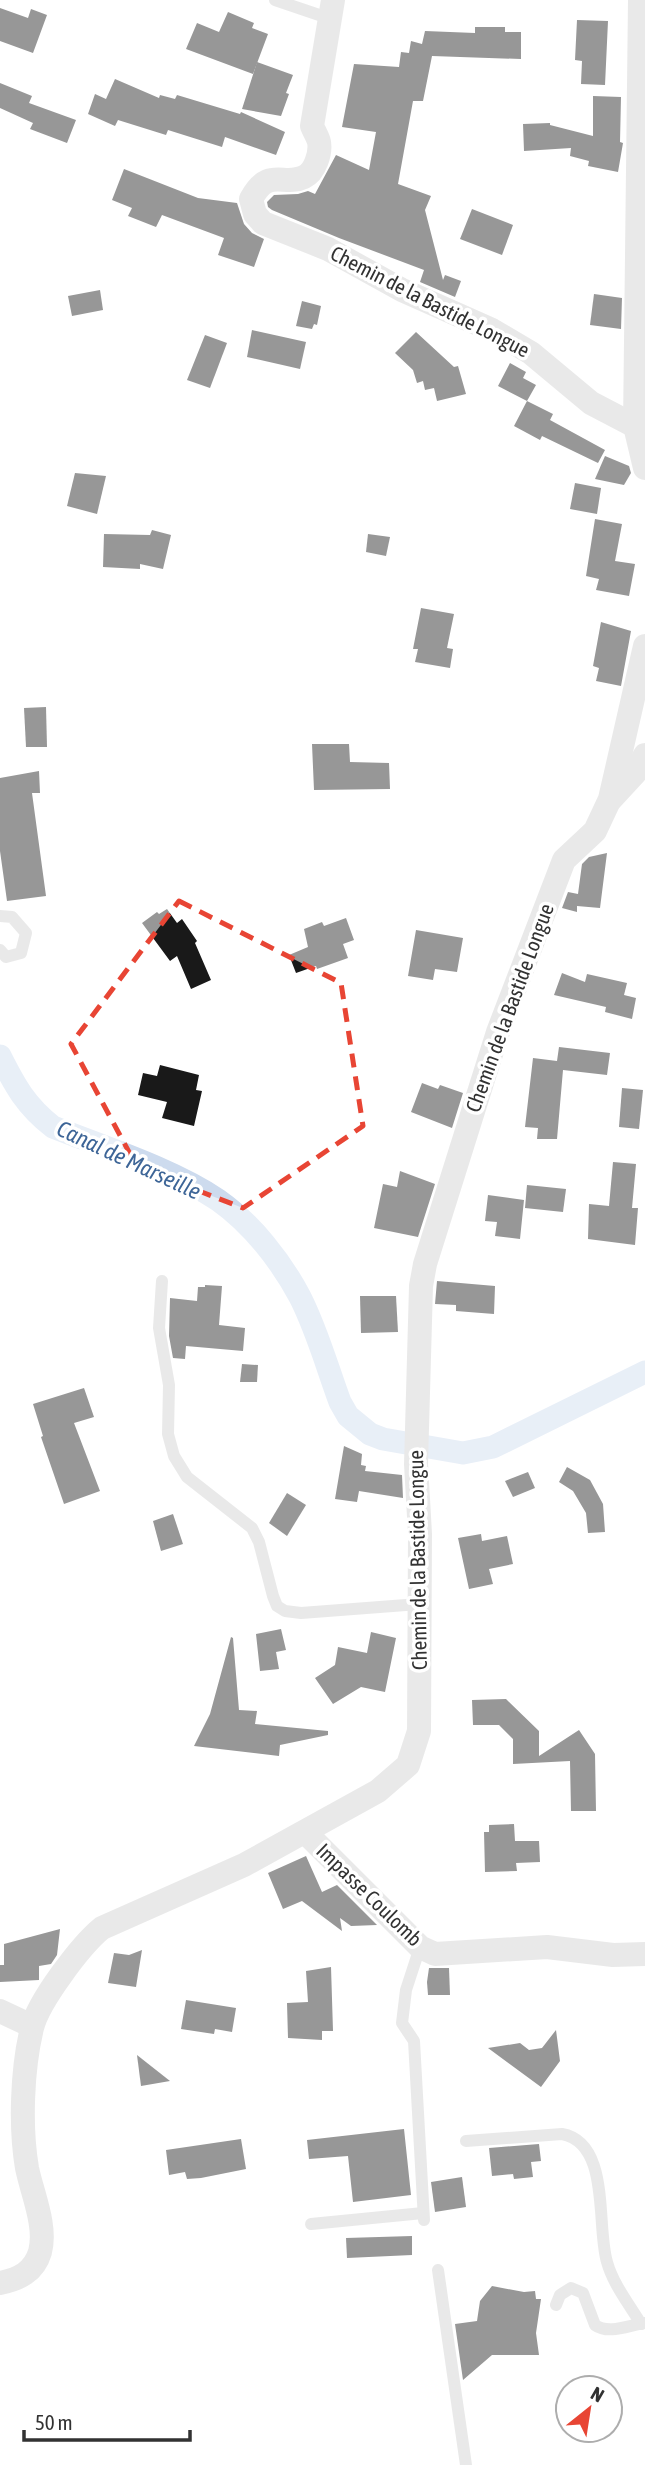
<svg xmlns="http://www.w3.org/2000/svg" width="645" height="2465" viewBox="0 0 645 2465" font-family="'Asap Condensed',sans-serif">
<rect width="100%" height="100%" fill="#fff"/>
<g fill="none" stroke-linecap="round" stroke-linejoin="round">
<path stroke="#cddbee" stroke-width="23" d="M0 1056C15 1086 26 1106 53 1127 106 1148 172 1169 218 1200 252 1224 281 1261 300 1297 317 1330 327 1367 340 1402L348 1416 370 1434 383 1439 463 1453 493 1447 645 1372"/>
</g>
<g fill="#191919">
<polygon points="0,8 28,18 31,9 47,15 33,53 0,41"/>
<polygon points="228,12 254,23 252,28 268,34 253,74 186,49 197,23 219,32"/>
<polygon points="577,20 608,21 605,85 581,84 582,61 575,60"/>
<polygon points="475,27 505,27 505,32 521,32 521,59 432,56 423,101 413,101 398,184 431,196 425,210 443,280 445,275 461,281 455,297 420,282 424,270 339,238 272,210 268,207 267,202 274,195 298,194 308,191 315,194 336,155 369,170 376,132 342,127 354,64 399,67 401,52 409,53 411,41 422,44 425,31 475,33"/>
<polygon points="257,62 293,75 286,93 289,94 281,116 242,109"/>
<polygon points="115,79 159,98 160,95 175,99 177,95 240,114 241,112 285,132 276,155 225,137 222,147 168,130 166,135 118,120 115,126 88,114 95,94 106,99"/>
<polygon points="0,83 32,96 29,103 76,120 67,143 30,129 33,123 0,108"/>
<polygon points="593,96 621,97 620,142 623,143 618,172 588,166 589,161 570,156 571,148 524,151 523,124 550,123 550,125 593,136"/>
<polygon points="124,169 198,198 237,203 244,224 252,233 264,239 254,267 218,255 224,238 162,215 156,227 128,216 132,208 112,200"/>
<polygon points="472,209 513,225 502,255 460,239"/>
<polygon points="100,290 103,310 72,316 68,296"/>
<polygon points="594,294 622,298 621,329 590,325"/>
<polygon points="302,301 321,306 317,325 314,324 312,329 296,326"/>
<polygon points="252,330 306,342 300,369 247,357"/>
<polygon points="416,332 454,367 458,366 466,394 437,401 434,388 425,390 423,381 417,383 413,370 395,353"/>
<polygon points="205,335 227,343 210,388 187,380"/>
<polygon points="510,363 526,372 523,378 536,385 527,401 498,386"/>
<polygon points="527,401 553,414 550,420 605,450 598,463 542,436 540,440 514,426"/>
<polygon points="605,456 629,466 631,473 624,485 595,479"/>
<polygon points="75,473 106,476 97,514 67,506"/>
<polygon points="575,483 601,488 597,514 570,509"/>
<polygon points="595,519 622,524 615,561 635,564 629,596 596,590 599,579 586,576"/>
<polygon points="152,530 171,535 163,569 140,564 140,569 103,567 104,534 150,535"/>
<polygon points="368,534 390,537 386,556 366,552"/>
<polygon points="421,608 454,614 447,648 453,649 450,668 415,662 418,649 413,649"/>
<polygon points="601,622 631,631 621,686 596,681 599,668 593,666"/>
<polygon points="46,707 47,747 26,747 24,708"/>
<polygon points="312,744 349,744 350,762 389,763 390,789 314,790"/>
<polygon points="39,771 40,793 32,793 46,896 7,901 0,851 0,778"/>
<polygon points="607,853 600,908 577,906 577,912 562,908 568,892 578,894 582,864 589,857"/>
<polygon points="167,909 177,923 182,919 197,941 195,943 211,980 191,989 177,956 170,961 142,923 157,912 159,914"/>
<polygon points="346,918 354,940 343,944 348,958 317,969 316,966 296,973 289,955 308,947 304,929 322,922 324,926"/>
<polygon points="416,930 463,938 457,972 435,969 433,980 408,976"/>
<polygon points="562,973 585,982 587,974 627,983 624,995 636,998 632,1019 605,1012 606,1007 554,995"/>
<polygon points="559,1047 610,1053 607,1075 563,1070 557,1139 537,1139 538,1128 525,1127 533,1058 557,1061"/>
<polygon points="160,1065 199,1075 196,1090 202,1091 194,1126 162,1118 167,1102 138,1095 143,1073 157,1076"/>
<polygon points="422,1083 438,1089 440,1085 463,1093 452,1128 411,1112"/>
<polygon points="622,1088 643,1090 639,1129 619,1127"/>
<polygon points="613,1162 636,1164 632,1208 638,1208 635,1245 588,1239 589,1204 609,1206"/>
<polygon points="400,1171 435,1184 418,1237 374,1228 383,1184 397,1187"/>
<polygon points="527,1185 566,1189 563,1212 525,1208"/>
<polygon points="488,1195 524,1200 520,1239 495,1236 497,1222 485,1221"/>
<polygon points="437,1281 495,1286 494,1314 456,1311 456,1305 435,1304"/>
<polygon points="205,1285 222,1286 219,1325 245,1328 243,1351 186,1346 185,1359 173,1358 169,1336 170,1298 197,1301 198,1287 205,1287"/>
<polygon points="360,1296 396,1296 398,1332 361,1333"/>
<polygon points="242,1364 258,1365 257,1382 240,1382"/>
<polygon points="84,1388 94,1417 74,1423 100,1491 64,1504 41,1437 43,1436 33,1404"/>
<polygon points="344,1446 362,1454 361,1465 366,1466 365,1471 402,1475 403,1498 359,1491 357,1502 335,1499"/>
<polygon points="567,1467 590,1480 603,1504 605,1532 588,1533 586,1513 573,1491 559,1482"/>
<polygon points="528,1472 535,1488 513,1497 505,1481"/>
<polygon points="287,1493 306,1505 287,1536 269,1523"/>
<polygon points="173,1514 183,1544 161,1551 153,1521"/>
<polygon points="481,1534 482,1541 507,1536 513,1564 489,1569 493,1584 469,1589 458,1538"/>
<polygon points="281,1629 286,1650 276,1652 279,1669 260,1671 256,1634"/>
<polygon points="371,1632 396,1638 385,1692 361,1687 333,1704 315,1678 335,1665 338,1647 367,1653"/>
<polygon points="231,1637 233,1638 239,1710 257,1711 255,1724 328,1731 328,1735 280,1745 279,1756 194,1746 210,1714"/>
<polygon points="506,1699 539,1731 539,1756 579,1730 595,1754 596,1811 571,1811 570,1761 513,1764 513,1739 499,1725 473,1725 472,1700"/>
<polygon points="514,1824 515,1841 539,1841 540,1862 516,1863 517,1871 485,1872 484,1832 489,1832 489,1825"/>
<polygon points="306,1856 322,1892 337,1885 377,1925 351,1926 340,1918 342,1931 302,1901 283,1909 268,1873"/>
<polygon points="60,1929 57,1955 51,1964 39,1966 39,1980 0,1982 0,1965 4,1965 4,1944"/>
<polygon points="142,1950 136,1987 108,1983 114,1953 129,1955"/>
<polygon points="331,1967 333,2031 322,2031 322,2040 288,2038 287,2003 308,2002 306,1971"/>
<polygon points="429,1968 449,1968 450,1995 428,1995 427,1982"/>
<polygon points="186,2000 236,2008 232,2032 215,2029 214,2034 181,2029"/>
<polygon points="556,2030 560,2061 541,2087 488,2048 520,2043 529,2050 542,2048"/>
<polygon points="137,2055 170,2081 141,2086"/>
<polygon points="404,2129 411,2195 353,2202 348,2156 309,2159 307,2140"/>
<polygon points="241,2139 246,2169 201,2178 187,2179 185,2172 169,2175 166,2150"/>
<polygon points="539,2144 541,2161 531,2162 533,2177 514,2179 513,2174 492,2176 489,2148"/>
<polygon points="462,2177 466,2207 435,2212 431,2182"/>
<polygon points="412,2236 412,2255 347,2258 346,2238"/>
<polygon points="492,2286 524,2292 535,2291 536,2299 541,2299 536,2333 539,2355 492,2355 463,2380 455,2324 477,2321 480,2301"/>
</g>
<g fill="none" stroke-linecap="round" stroke-linejoin="round">
<g stroke="#cfcfcf" stroke-width="12">
<polyline points="275,0 331,19"/>
<polyline points="0,916 12,917 26,933 21,953 6,957 0,950"/>
<polyline points="162,1281 159,1328 169,1385 168,1434 174,1456 187,1477 252,1528 259,1542 273,1596 277,1606 285,1611 301,1613 419,1604"/>
<polyline points="420,1947 406,1990 402,2023 414,2041 424,2220"/>
<path d="M466 2141 562 2134C611 2143 596 2226 607 2262 613 2284 629 2304 641 2324"/>
<polyline points="311,2224 423,2213"/>
<polyline points="438,2270 466,2465"/>
<path d="M556 2305 560 2295 571 2288 583 2293 595 2325C609 2335 629 2325 645 2323"/>
</g>
<g stroke="#cfcfcf" stroke-width="24">
<path d="M333 0 312 126C314 131 318 137 319 142 321 153 315 172 304 177 283 187 269 166 251 199L255 214 263 223 328 249 402 290 492 330 531 353 591 403 635 426 645 468"/>
<polyline points="635,426 640,0"/>
<polyline points="611,799 635,773 645,755"/>
<polyline points="305,1832 420,1947 435,1954 547,1947 613,1955 645,1954"/>
<polyline points="0,2011 32,2026"/>
<path d="M0 2283C19 2279 34 2272 40 2252 47 2226 32 2193 27 2168 20 2127 22 2069 32 2028 38 2002 81 1945 102 1928L244 1865 378 1791 408 1765 419 1731 420 1534 416 1464 421 1286 425 1264 498 1032 564 860 595 831 610 799 645 646"/>
</g>
</g>
<path d="M0 0H645V2465H0ZM179 901 341 983 363 1126 243 1208 137 1167 71 1044Z" fill="#fff" fill-opacity=".55" fill-rule="evenodd"/>
<path fill="none" stroke="#e84534" stroke-width="5" stroke-dasharray="14 9" stroke-linejoin="round" d="M179 901 341 983 363 1126 243 1208 137 1167 71 1044Z"/>
<g text-anchor="middle" stroke-width="7" stroke-linejoin="round" paint-order="stroke">
<g font-size="21" fill="#323232" stroke="#fff">
<text transform="translate(430 302) rotate(27)" y="7">Chemin de la Bastide Longue</text>
<text transform="translate(510 1008) rotate(-70)" y="7">Chemin de la Bastide Longue</text>
<text transform="translate(418 1560) rotate(-91)" y="7">Chemin de la Bastide Longue</text>
<text transform="translate(369 1895) rotate(44)" y="7">Impasse Coulomb</text>
</g>
<g font-size="23" font-style="italic" fill="#3d6597" stroke="#fff">
<text transform="translate(129 1160) rotate(25)" y="8">Canal de Marseille</text>
</g>
</g>
<g transform="translate(589 2409) rotate(30)"><circle r="33" fill="#ffffff" stroke="#adadad" stroke-width="2"/>
<path d="M0-5L12 26L0 18L-12 26Z" fill="#e84534"/>
<text y="-10" font-size="19" font-weight="bold" text-anchor="middle" fill="#323232">N</text>
</g>
<path d="M24 2430v10h166v-10" fill="none" stroke="#323232" stroke-width="3.5"/>
<text x="35" y="2430" font-size="21" fill="#323232" stroke="#ffffff" stroke-width="5" paint-order="stroke">50 m</text>
</svg>
